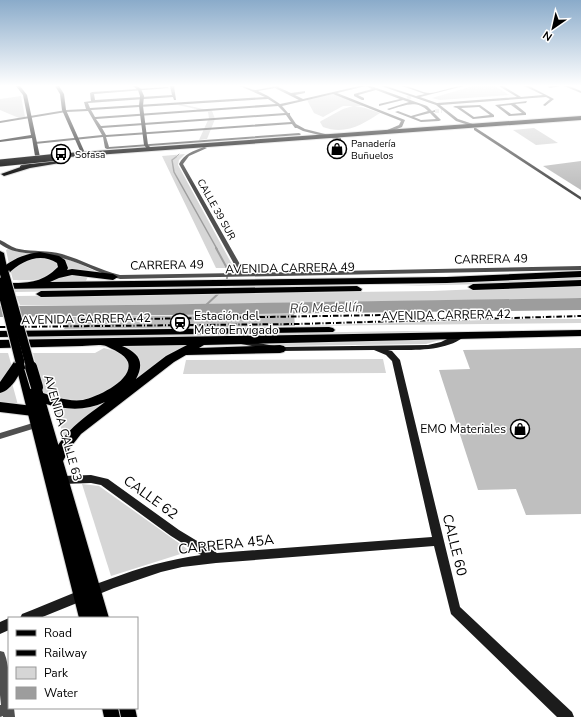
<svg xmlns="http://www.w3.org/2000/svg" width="581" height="717" viewBox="0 0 581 717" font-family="'Nunito Sans',sans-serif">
<rect width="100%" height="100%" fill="#fff"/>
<g fill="#d6d6d6">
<polygon points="473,86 495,86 509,95 440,100 432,98"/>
<path d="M333 94 365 106H355L365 108 380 113C364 123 346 136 323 127L320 122 321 121 343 109 353 106H343L323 117 314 113 307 100Z"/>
<polygon points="21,96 25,117 19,118 0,110 0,99"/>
<polygon points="181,104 212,111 215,119 207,139 199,140 209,118 208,112 199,112 196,109 178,105"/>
<polygon points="534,128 558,143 536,145 513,130"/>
<polygon points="185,154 179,160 178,165 234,268 216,268 162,156"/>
<path d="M8 249C21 254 35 252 48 254 65 257 80 264 95 271L67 269C67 259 55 254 46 255 35 255 19 261 9 264L6 250Z"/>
<path d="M44 257 58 262 60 268C53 269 51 272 46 276 36 282 23 280 13 280L10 269 23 261Z"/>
<polygon points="71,274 88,276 86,281 45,283 62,276"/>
<polygon points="581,277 581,279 528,283 400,286"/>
<polygon points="233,284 387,284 233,288"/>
<polygon points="221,285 220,289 15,292 14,289"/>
<polygon points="581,285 581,298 538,299 129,305 20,305 16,296 432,291"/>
<polygon points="517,319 581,319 581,323 295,326"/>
<polygon points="406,331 466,332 29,341 28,337"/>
<polygon points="447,338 426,344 281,346 269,343"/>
<path d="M185 345 172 353 64 437 54 406C68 410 87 409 100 404 114 399 147 375 139 358 137 353 129 349 125 346Z"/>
<polygon points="104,348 119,352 129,358 130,373 111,391 87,400 65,401 42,394 33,353 95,353"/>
<polygon points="0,353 8,353 12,367 0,383"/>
<polygon points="383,359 386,373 183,374 186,360"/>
<polygon points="12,383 18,405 0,404 0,393"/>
<polygon points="82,484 99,486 190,551 111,576"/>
</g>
<polygon fill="#9d9d9d" points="581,298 581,310 0,317 0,306 129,305"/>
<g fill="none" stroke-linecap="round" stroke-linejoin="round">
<polyline stroke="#9d9d9d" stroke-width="1" points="175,158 179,154"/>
<polyline stroke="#9d9d9d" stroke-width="1.5" points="176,157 172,160 174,172 217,249"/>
<g stroke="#9d9d9d" stroke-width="2">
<polyline points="216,248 228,270 226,286 222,289"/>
<polyline points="205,306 219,293"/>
</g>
</g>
<g fill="#bfbfbf">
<polygon points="581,161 581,190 543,166"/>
<polygon points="294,314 295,326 64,329 70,317"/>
<polygon points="581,348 581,514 526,515 516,489 478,490 439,370 470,369 463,350"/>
</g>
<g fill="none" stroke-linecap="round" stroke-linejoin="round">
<g stroke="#d9d9d9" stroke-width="4" stroke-dasharray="4 2" stroke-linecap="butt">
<polyline points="407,98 412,97"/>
<polyline points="435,111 442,111"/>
</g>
<g stroke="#dbdbdb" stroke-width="2">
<g id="primary">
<polygon points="581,116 581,120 54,158 51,156 54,154"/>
<polygon points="64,159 67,161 66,162 30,168 4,176 1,174 29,164"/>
<polygon points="0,251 4,253 8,272 4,274 0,272"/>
<polygon points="20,359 25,362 32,388 37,385 41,387 42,389 109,618 79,618 15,362"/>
<polygon points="102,708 118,708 120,717 104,717"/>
<polygon points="119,708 135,708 137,717 121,717"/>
</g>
</g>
<g stroke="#dbdbdb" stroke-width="2">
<g id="highway">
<path d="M40 252 59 256 65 260 68 268 67 270 72 269 113 274 118 277 113 280 72 275 59 278 50 282 447 277 581 271V277L447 283 0 289V283C24 283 40 285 58 267L57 263C40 252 21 261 8 274L0 273V270C12 259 24 254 40 252Z"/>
<polygon points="581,280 581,286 473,290 468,287 473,284"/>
<polygon points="357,286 362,289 361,291 41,297 36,294 41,291"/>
<polygon points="329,327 333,328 335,330 333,332 0,337 0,331"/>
<path d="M581 330V336L204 345 199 348 280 345 284 346 286 349 284 352 280 353 186 355 174 362 81 434 70 448 62 463 57 464 52 463 50 459C65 430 80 421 105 402 86 411 66 410 46 404 41 402 35 401 33 396L34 393 39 392C54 396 67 402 83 400 97 397 134 380 128 362 125 354 112 349 106 346 100 344 89 346 82 346 55 347 27 347 0 348V340ZM187 345 166 356 136 379C145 362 139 353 122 346Z"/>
<path d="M20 358 24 359 26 362C20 372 13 390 0 393V382L16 359Z"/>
<polygon points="0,402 33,406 38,408 40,411 38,414 33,416 0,412"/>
</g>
</g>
<g fill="#4f4f4f" fill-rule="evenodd">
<path d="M170 86H174L176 100H174L173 97 88 103 90 108 265 97 240 86C246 86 251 90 256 90 264 89 272 86 280 86L278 87 291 93 305 91V93L295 95 303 99 359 86H366L337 93 405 120 402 127 387 133H385V131L399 125 401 121 333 94 282 106 288 113H290V115L296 124 305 129 341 138V140H340L303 131 297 128H295L292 124 106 137 109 147 299 133 301 134 300 135 107 149 105 148 103 137 35 144 33 143 35 142 102 135 88 111 66 112 0 123V121L66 110 86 109 84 102 91 101 90 93 92 92 167 87 169 88 94 94 95 100 172 95ZM275 88 299 100 280 104 268 96 258 91ZM268 99 276 104 95 117 91 110ZM278 106 285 113 101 126 96 119ZM286 115 291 122 106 135 102 128Z"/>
<path d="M366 86H371L427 106 432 111 435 110V112H433L441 120 439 121 421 122 395 112 398 111 411 116 428 111C416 99 404 106 389 110L387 109 409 102 403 100 379 106V104L400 99 376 90 358 95 364 98V100H362L354 96V94L372 89ZM430 113 436 119 421 120 414 117Z"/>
<path d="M381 86H386L416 96 425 94 402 86C412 86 421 93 430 93 441 92 452 86 464 86L420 97 437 103 517 97 499 86H503L521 97 543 95 524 86H529L554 99 545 106 543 105 550 99 546 97 440 105 458 119 476 125 477 126 475 127 456 121 436 105Z"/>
<polygon points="550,86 561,86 550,88 548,87"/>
<polygon points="564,86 569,86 581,91 581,93"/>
<path d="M527 101 526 103 515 104 526 113V115H525L509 116 495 105ZM511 105 522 113 511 114 500 106Z"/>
<path d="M480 105 494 115V117L473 119 457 108 453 107 455 106ZM479 107 490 115 474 117 461 108Z"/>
<polygon points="474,128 476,128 581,197 581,200 474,130"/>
<path d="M204 147 207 148 189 156 183 164 245 273 581 266V270L120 279C97 273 77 260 53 256 35 252 16 256 0 244V240C7 243 12 248 19 249 34 252 48 250 62 254 82 260 100 270 120 275L239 273 179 164C184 154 193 151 204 147Z"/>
<polygon points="36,422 39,423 40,425 39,427 0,439 0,433"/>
<path d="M0 651 4 652C11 669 9 690 9 708H14L15 717H3V716L0 717V705H1L0 695Z"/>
</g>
<g fill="#1c1c1c" fill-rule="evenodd">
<polygon points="16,86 20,86 27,95 40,157 22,169 20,168 20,166 35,156 32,138 0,142 0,140 31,135 23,95"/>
<polygon points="55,86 59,86 64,94 66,110 85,153 85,154 81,153 62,110 60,94"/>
<polygon points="133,86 137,86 141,89 144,96 143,106 148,145 152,149 152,150 148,150 144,145 139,106 140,96 138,90"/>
<path d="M459 333H462L466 335C448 352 412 350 388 350L392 351 400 360 460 607 572 712 574 717H557L451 614 434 546 216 563 182 567 161 572 114 588 40 618H20L22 614C80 591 139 563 201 555L171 536 101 485 91 483 63 484 60 483 58 480 60 477 63 476 91 475 108 479 179 530 217 553 432 537 392 361 386 355 374 350 280 351 241 344 237 342 241 340 280 347 428 345 441 342Z"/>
<polygon points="9,618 9,630 0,634 0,622"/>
</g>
<use href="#primary" fill="#000" fill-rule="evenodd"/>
<use href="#highway" fill="#000" fill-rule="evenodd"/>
<g stroke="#000" stroke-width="2" stroke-dasharray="5.5 2 1 2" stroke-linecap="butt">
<polyline points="81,320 385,315"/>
<polyline points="0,327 297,324 581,316"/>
</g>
<g stroke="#dbdbdb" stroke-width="6" stroke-linecap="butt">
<polyline id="primary-bridge-far3" points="50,158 65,156"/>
</g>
<g stroke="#dbdbdb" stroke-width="8" stroke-linecap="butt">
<polyline id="primary-bridge-far2" points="0,163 59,157"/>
</g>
<g stroke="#dbdbdb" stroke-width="11" stroke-linecap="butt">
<g id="primary-bridge-far1">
<polyline points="4,272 31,368"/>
<polyline points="0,282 20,362"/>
</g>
</g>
<g stroke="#dbdbdb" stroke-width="14" stroke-linecap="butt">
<polyline id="primary-bridge" points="31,367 37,387"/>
</g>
<use href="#primary-bridge-far3" stroke="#000" stroke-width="5.5"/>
<use href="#primary-bridge-far2" stroke="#000" stroke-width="7"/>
<use href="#primary-bridge-far1" stroke="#000" stroke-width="9"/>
<use href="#primary-bridge" stroke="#000" stroke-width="12"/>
</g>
<linearGradient id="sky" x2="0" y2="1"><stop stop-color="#8aabca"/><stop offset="0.46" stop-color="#fff"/><stop offset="1" stop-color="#fff" stop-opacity="0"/></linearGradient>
<rect width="581" height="186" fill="url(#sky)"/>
<defs>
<g id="shop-ring" transform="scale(1)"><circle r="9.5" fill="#fff" stroke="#000" stroke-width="1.5"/><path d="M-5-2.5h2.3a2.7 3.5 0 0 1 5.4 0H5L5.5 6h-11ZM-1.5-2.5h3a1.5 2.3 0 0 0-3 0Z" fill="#000"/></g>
<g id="bus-ring" transform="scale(1)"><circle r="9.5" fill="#fff" stroke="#000" stroke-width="1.5"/><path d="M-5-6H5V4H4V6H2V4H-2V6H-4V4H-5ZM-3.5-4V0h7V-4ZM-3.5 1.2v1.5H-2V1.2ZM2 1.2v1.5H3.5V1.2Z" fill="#000"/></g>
<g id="station-ring" transform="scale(1)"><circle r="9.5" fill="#fff" stroke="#000" stroke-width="1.5"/><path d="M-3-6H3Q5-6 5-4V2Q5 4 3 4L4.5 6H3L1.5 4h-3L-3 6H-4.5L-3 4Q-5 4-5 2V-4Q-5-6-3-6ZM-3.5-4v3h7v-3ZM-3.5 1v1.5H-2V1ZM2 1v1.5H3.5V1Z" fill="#000"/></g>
</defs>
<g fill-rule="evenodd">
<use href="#shop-ring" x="337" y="149"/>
<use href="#bus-ring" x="61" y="154"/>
<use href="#station-ring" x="180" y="323"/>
<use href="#shop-ring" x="520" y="429"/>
</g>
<g text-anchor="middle" stroke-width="3" stroke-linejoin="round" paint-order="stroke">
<g font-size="10" fill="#000" stroke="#fff" text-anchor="start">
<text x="351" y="147">Panadería<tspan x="351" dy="12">Buñuelos</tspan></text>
<text x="75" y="158">Sofasa</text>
</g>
<g font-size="10" fill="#000" stroke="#fff">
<text transform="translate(217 209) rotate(61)" y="4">CALLE 39 SUR</text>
</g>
<g font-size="12" fill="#000" stroke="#fff">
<text transform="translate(491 259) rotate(-1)" y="4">CARRERA 49</text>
<text transform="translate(167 265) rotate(-1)" y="4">CARRERA 49</text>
<text transform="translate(290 268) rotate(-1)" y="4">AVENIDA CARRERA 49</text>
<text transform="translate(446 315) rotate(-1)" y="4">AVENIDA CARRERA 42</text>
<text transform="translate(86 319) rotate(-1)" y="4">AVENIDA CARRERA 42</text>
<text transform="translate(63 428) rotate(74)" y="4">AVENIDA CALLE 63</text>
</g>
<g font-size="12" fill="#000" stroke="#fff" text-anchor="start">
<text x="194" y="320">Estación del<tspan x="194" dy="14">Metro Envigado</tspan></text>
<text x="506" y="433" text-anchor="end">EMO Materiales</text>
</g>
<g font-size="13" font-style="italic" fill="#3e3e3e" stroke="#fff">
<text transform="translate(326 307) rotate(-1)" y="5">Río Medellín</text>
</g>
<g font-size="14" fill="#000" stroke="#fff">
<text transform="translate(151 497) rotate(36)" y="5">CALLE 62</text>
<text transform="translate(226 544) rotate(-6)" y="5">CARRERA 45A</text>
<text transform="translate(455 545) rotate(76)" y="5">CALLE 60</text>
</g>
</g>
<rect x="8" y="617" width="130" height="92" fill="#ffffff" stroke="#999999"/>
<rect x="16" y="630" width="20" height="6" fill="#000000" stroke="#999999"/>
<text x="44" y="637" font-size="12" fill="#000000">Road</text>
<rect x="16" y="650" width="20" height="6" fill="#000000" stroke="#999999"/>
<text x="44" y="657" font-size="12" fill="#000000">Railway</text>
<rect x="16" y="667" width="20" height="12" fill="#d6d6d6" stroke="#999999"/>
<text x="44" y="677" font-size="12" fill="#000000">Park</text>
<rect x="16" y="687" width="20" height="12" fill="#9d9d9d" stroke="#999999"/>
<text x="44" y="697" font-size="12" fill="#000000">Water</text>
<g transform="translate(553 28) rotate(214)" stroke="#ffffff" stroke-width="3" paint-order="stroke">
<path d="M0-3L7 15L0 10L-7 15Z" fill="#000000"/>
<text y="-6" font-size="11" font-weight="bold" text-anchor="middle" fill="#000000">N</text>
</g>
</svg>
